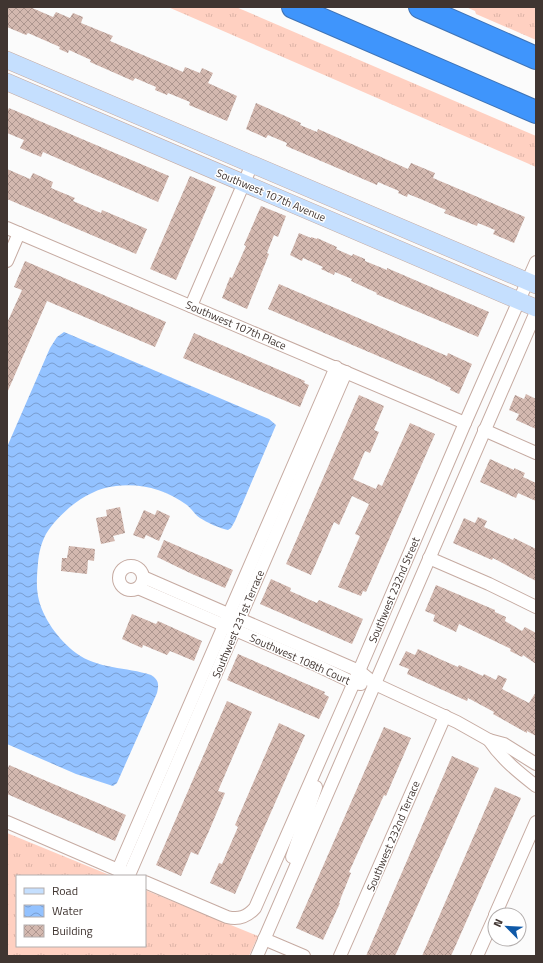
<svg xmlns="http://www.w3.org/2000/svg" width="543" height="963" viewBox="0 0 543 963" font-family="'Titillium Web',sans-serif">
<defs>
<pattern id="grass-tufts" width="24" height="20" patternUnits="userSpaceOnUse"><rect width="24" height="20" fill="#ffd0c1"/><path d="M3 7l-1-3M5 7V3M7 7l1-3M15 17l-1-3M17 17v-4M19 17l1-3" fill="none" stroke="#dcb3a6"/></pattern>
<pattern id="water-waves" width="16" height="10" patternUnits="userSpaceOnUse"><rect width="16" height="10" fill="#93c2ff"/><path d="M0 5q4-4 8 0t8 0" fill="none" stroke="#799ecf"/></pattern>
<pattern id="building-cross-hatch" width="8" height="8" patternUnits="userSpaceOnUse"><rect width="8" height="8" fill="#d3b8af"/><path d="M0 0l8 8M0 8l8-8" fill="none" stroke="#ad968f"/></pattern>
</defs>
<rect width="100%" height="100%" fill="#fbfbfb"/>
<g fill="url(#grass-tufts)">
<polygon points="168,7 236,7 536,136 536,167"/>
<polygon points="466,7 536,7 536,40 476,14 475,11"/>
<polygon points="7,833 112,876 17,876 17,946 145,946 145,890 258,936 249,956 7,956"/>
</g>
<path fill="url(#water-waves)" d="M64 332 269 419 276 425 235 521 231 528 228 530C221 529 206 522 200 518 195 515 192 509 187 505 166 490 142 483 116 486 98 488 84 496 70 507 61 515 52 524 46 534 41 543 39 553 38 563 37 574 36 585 38 596 42 618 59 640 76 653 97 669 127 667 151 675 159 680 159 684 157 693L117 783 113 786 76 774 7 744V447L50 348 57 337Z"/>
<g fill="url(#building-cross-hatch)">
<polygon points="7,7 30,7 53,17 56,12 70,18 73,13 83,17 81,23 113,36 110,41 183,72 185,67 200,73 202,68 213,73 208,83 237,96 227,121 189,105 190,102 168,93 167,95 155,90 156,87 135,78 133,81 90,62 91,60 69,50 68,53 59,49 60,47 28,33 26,35 7,27"/>
<polygon points="256,103 301,123 300,125 317,132 318,129 408,169 411,163 435,173 433,178 525,217 514,243 493,234 495,230 478,223 477,226 444,213 446,210 423,200 408,194 407,197 398,193 399,191 378,182 377,185 286,146 287,143 268,135 266,138 246,129"/>
<polygon points="9,108 169,176 158,202 43,152 41,157 20,148 24,140 7,133 7,112"/>
<polygon points="7,169 30,179 33,173 53,182 51,188 75,198 73,201 101,213 102,210 147,229 136,254 7,199"/>
<polygon points="190,176 216,187 176,280 150,269"/>
<polygon points="261,206 286,216 278,237 274,235 267,253 269,254 247,309 222,298 230,277 232,278 246,246 244,245"/>
<polygon points="299,233 311,238 311,237 317,239 317,238 337,247 336,249 352,256 353,254 365,259 365,261 387,270 387,268 489,312 478,337 376,294 377,293 351,281 352,279 335,272 334,275 321,269 323,267 303,258 302,261 290,255"/>
<polygon points="25,261 166,322 155,347 47,301 7,393 7,323 22,290 14,287"/>
<polygon points="279,284 447,356 448,353 472,364 459,394 450,390 451,388 432,379 268,309"/>
<polygon points="194,333 305,381 304,383 309,385 300,407 183,358"/>
<polygon points="526,394 536,399 536,429 516,420 519,414 509,410 515,395 524,399"/>
<polygon points="359,395 384,406 374,430 379,432 370,453 365,451 353,479 376,489 378,484 382,486 410,423 435,434 366,592 363,591 361,596 338,587 360,536 355,534 369,504 352,496 339,525 334,522 311,575 286,564"/>
<polygon points="490,459 514,470 514,468 525,473 523,477 536,483 536,501 518,493 516,498 480,482"/>
<polygon points="120,507 125,533 113,536 115,541 101,544 96,518 107,516 106,510"/>
<polygon points="144,510 155,515 157,510 170,516 159,541 146,535 144,539 133,535"/>
<polygon points="478,517 487,521 484,527 513,540 514,538 536,549 536,581 493,558 492,560 453,543 464,518 475,523"/>
<polygon points="164,540 233,570 225,588 192,574 157,557"/>
<polygon points="69,546 95,549 94,561 88,560 87,574 61,571 62,558 67,558"/>
<polygon points="271,579 291,588 290,591 317,603 319,600 363,619 352,644 260,604"/>
<polygon points="436,585 495,610 495,612 506,617 505,621 522,631 525,627 536,633 536,664 523,655 522,657 510,651 511,649 459,624 456,632 433,621 435,615 425,611"/>
<polygon points="132,614 156,624 158,621 202,641 194,661 170,651 167,655 143,645 142,648 122,639"/>
<polygon points="418,649 442,660 458,667 459,665 483,676 484,674 496,680 498,675 507,679 502,689 529,703 536,692 536,736 527,731 527,733 493,714 494,712 468,698 467,701 407,674 409,669 399,665 406,651 415,655"/>
<polygon points="238,654 325,692 324,694 329,697 319,719 227,680"/>
<polygon points="227,701 252,712 218,791 225,793 209,831 198,855 191,852 181,876 156,865"/>
<polygon points="279,723 305,735 235,894 210,883 219,863 222,864 238,827 235,825"/>
<polygon points="384,727 411,738 386,796 384,795 349,872 351,873 342,895 339,903 340,903 323,940 296,928"/>
<polygon points="452,756 479,768 395,956 366,956"/>
<polygon points="9,765 126,815 115,841 7,794 7,771"/>
<polygon points="495,787 521,798 451,956 422,956"/>
</g>
<g fill="none" stroke-linecap="round" stroke-linejoin="round">
<g stroke="#c6aba2" stroke-width="14">
<g id="street">
<polyline points="7,228 465,423"/>
<polyline points="7,261 19,233"/>
<polyline points="191,306 252,164"/>
<polyline points="484,430 536,453"/>
<polyline points="429,558 489,584 536,607"/>
<circle cx="131" cy="578" r="12"/>
<polyline points="143,577 359,671 375,684 457,722 489,740 504,744 536,764"/>
<polyline points="138,588 314,664 354,683 361,684"/>
<path d="M489 740C502 759 518 772 536 786"/>
<polyline points="7,822 125,873"/>
<polyline points="292,857 316,787"/>
<polyline points="118,870 336,367"/>
<polyline points="129,875 346,372"/>
<path d="M145 882 227 917C239 920 247 917 255 908L359 671 465 423 536 262"/>
<polyline points="495,915 536,822"/>
<polyline points="264,939 304,956"/>
<polyline points="257,956 536,312"/>
<polyline points="340,956 445,716"/>
<polyline points="477,956 495,916"/>
</g>
</g>
<g stroke="#c6aba2" stroke-width="18">
<g id="secondary">
<polyline points="7,60 536,285"/>
<polyline points="7,82 536,308"/>
</g>
</g>
<g stroke="#3f73b5" stroke-width="24">
<g id="highway">
<polyline points="293,7 536,112"/>
<polyline points="420,7 536,58"/>
</g>
</g>
<use href="#street" stroke="#fff" stroke-width="12"/>
<use href="#secondary" stroke="#c5dffe" stroke-width="17"/>
<use href="#highway" stroke="#3f95fc" stroke-width="22"/>
</g>
<g text-anchor="middle" stroke-width="3" stroke-linejoin="round" paint-order="stroke">
<g font-size="11" fill="#403531" stroke="#fff">
<text transform="translate(271 195) rotate(23)" y="4">Southwest 107th Avenue</text>
<text transform="translate(236 325) rotate(23)" y="4">Southwest 107th Place</text>
<text transform="translate(394 590) rotate(-67)" y="4">Southwest 232nd Street</text>
<text transform="translate(238 624) rotate(-67)" y="4">Southwest 231st Terrace</text>
<text transform="translate(300 659) rotate(24)" y="4">Southwest 108th Court</text>
<text transform="translate(393 836) rotate(-67)" y="4">Southwest 232nd Terrace</text>
</g>
</g>
<rect width="543" height="963" fill="none" stroke="#403531" stroke-width="16"/>
<rect x="16" y="875" width="130" height="72" fill="#ffffff" stroke="#b3aead"/>
<rect x="24" y="888" width="20" height="6" fill="#c5dffe" stroke="#b3aead"/>
<text x="52" y="895" font-size="12" fill="#403531">Road</text>
<rect x="24" y="905" width="20" height="12" fill="url(#water-waves)" stroke="#b3aead"/>
<text x="52" y="915" font-size="12" fill="#403531">Water</text>
<rect x="24" y="925" width="20" height="12" fill="url(#building-cross-hatch)" stroke="#b3aead"/>
<text x="52" y="935" font-size="12" fill="#403531">Building</text>
<g transform="translate(507 927) rotate(294)"><circle r="19" fill="#ffffff" stroke="#b3aead"/>
<path d="M0-3L7 15L0 10L-7 15Z" fill="#0f59a8"/>
<text y="-6" font-size="11" font-weight="bold" text-anchor="middle" fill="#403531">N</text>
</g>
</svg>
